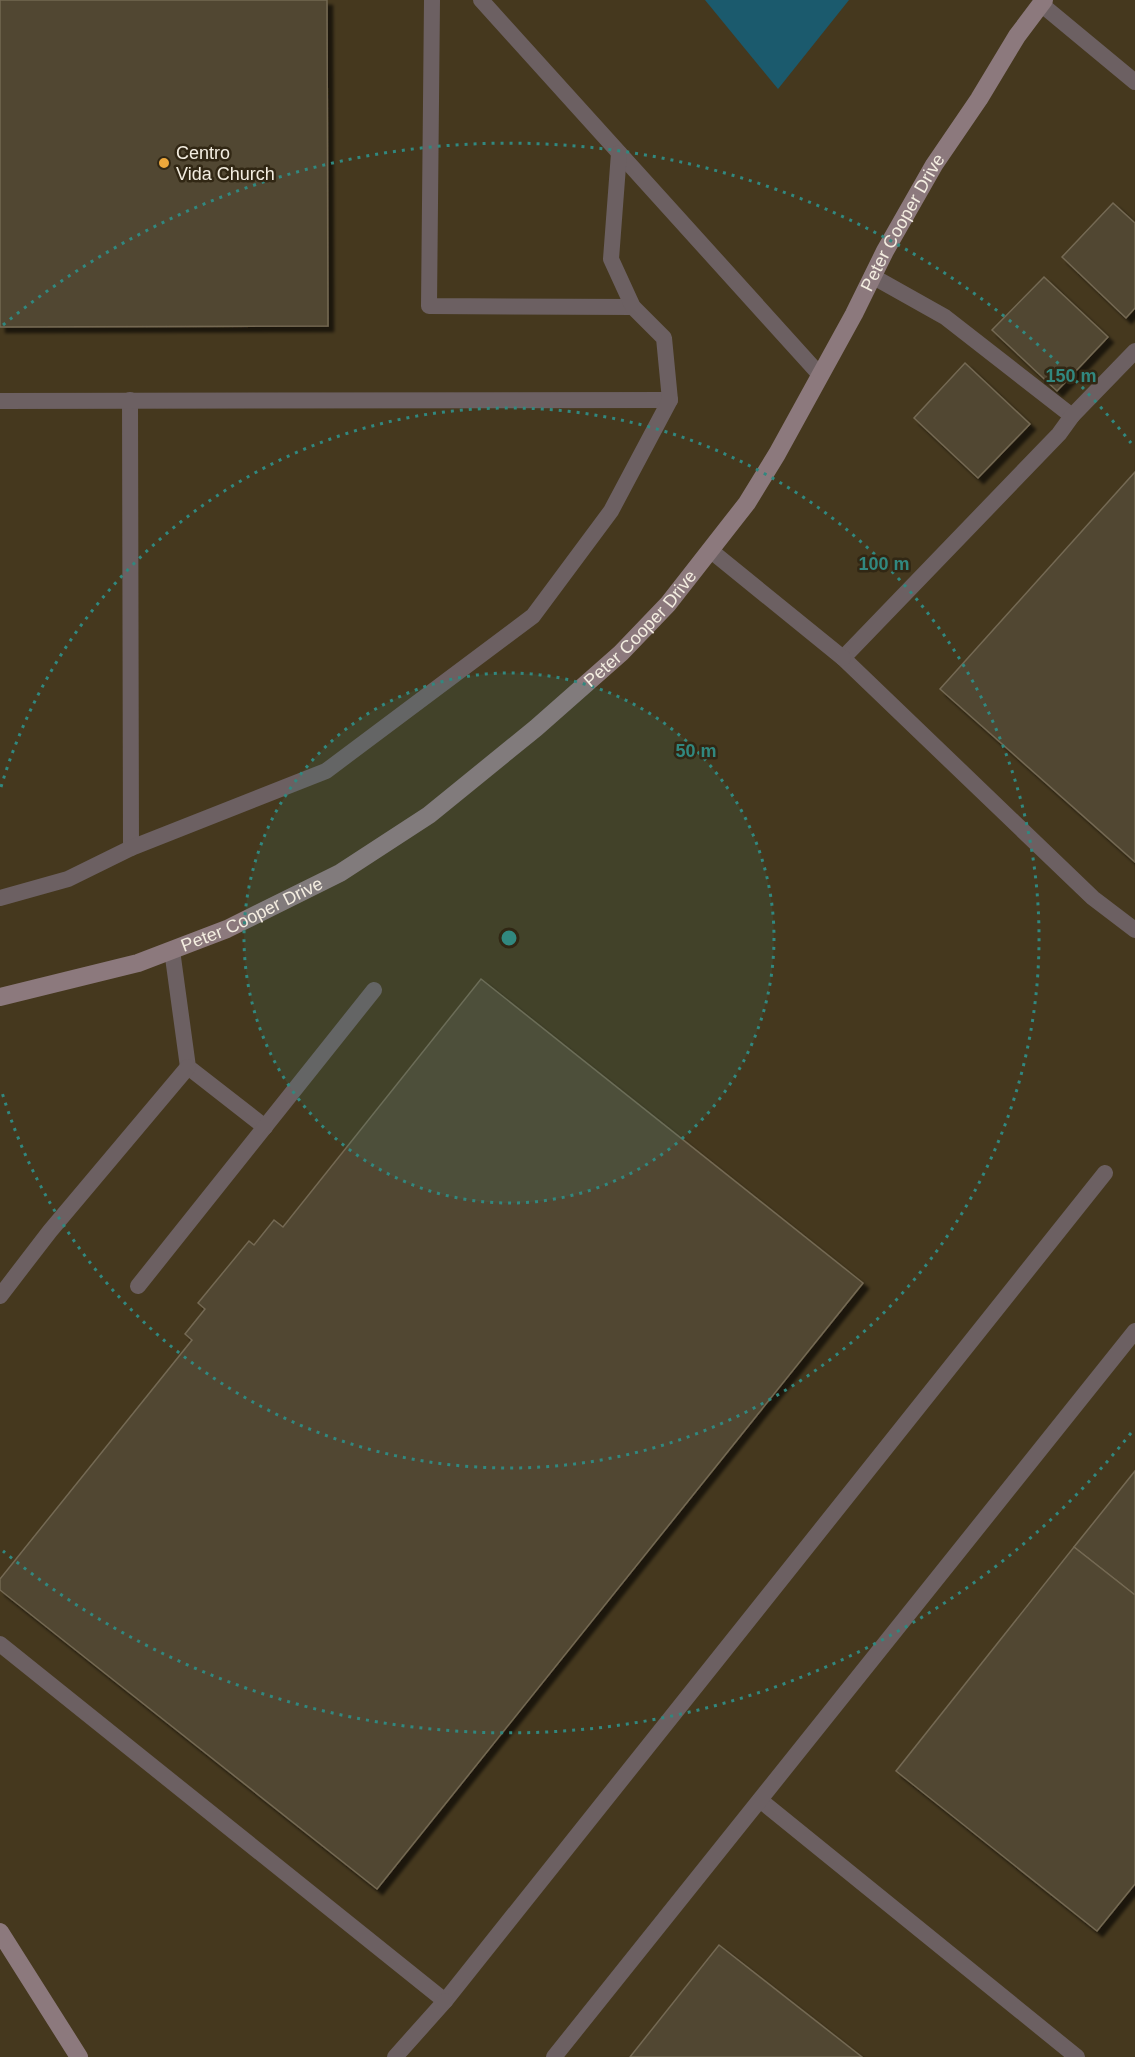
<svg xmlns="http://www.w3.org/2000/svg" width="1135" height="2057" viewBox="0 0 1135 2057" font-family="Helvetica,sans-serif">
<defs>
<filter id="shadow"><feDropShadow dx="5.5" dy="5.5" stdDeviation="1.5" flood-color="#0009"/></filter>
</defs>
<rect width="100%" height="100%" fill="#3b311d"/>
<rect fill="#45381e" x="0" y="0" width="1135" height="2057"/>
<polygon fill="#1b5a6d" points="705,0 849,0 778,89"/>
<g fill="#514732" stroke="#746953" stroke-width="1.5" filter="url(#shadow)">
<polygon points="0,0 327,0 328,326 0,327"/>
<polygon points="1113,203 1135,223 1135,308 1126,318 1062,257"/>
<polygon points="1044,277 1108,337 1057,391 992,330"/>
<polygon points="965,363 1030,424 978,478 914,418"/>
<polygon points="1135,472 1135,862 940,689"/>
<polygon points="481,979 863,1283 377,1889 0,1590 0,1579 192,1340 185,1334 205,1309 198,1303 249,1241 254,1245 274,1220 283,1227"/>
<polygon points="1135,1471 1135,1595 1074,1547"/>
<polygon points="1074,1547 1135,1595 1135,1884 1097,1931 896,1771"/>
<polygon points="719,1945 862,2057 630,2057"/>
</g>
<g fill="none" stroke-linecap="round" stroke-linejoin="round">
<g stroke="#6c6062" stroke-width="16">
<polyline points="432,0 429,306 633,307"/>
<polyline points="481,0 820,375"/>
<polyline points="1041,4 1135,82"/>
<polyline points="872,276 945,317 1072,416"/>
<polyline points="1135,351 1072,416 1059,434 843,658 1093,898 1135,930"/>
<polyline points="130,400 131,848"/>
<polyline points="0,401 670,400"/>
<polyline points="710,550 843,658"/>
<polyline points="0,898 68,879 131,848 326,771 533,616 611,511 670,400 664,338 633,307 611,259 619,153"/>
<polyline points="172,950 188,1067 265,1127"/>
<polyline points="138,1286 374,990"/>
<polyline points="0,1296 50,1231 188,1067"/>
<polyline points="0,1644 445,2001 1105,1173"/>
<polyline points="760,1800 1077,2057"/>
<polyline points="395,2057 445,2001"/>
<polyline points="554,2057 1135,1331"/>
</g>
<g stroke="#8c797d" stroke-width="18">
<path id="s1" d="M0 997 138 963 227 929 340 873 429 815 536 728 621 653 668 604 747 503 777 454 854 314 885 251 934 165 979 99 1017 36 1044 0"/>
<polyline points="0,1932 79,2057"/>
</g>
</g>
<circle cx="509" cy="938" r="265" fill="#31887f" fill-opacity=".12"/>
<g fill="none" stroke="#31887f" stroke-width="3" stroke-dasharray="3 6">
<circle cx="509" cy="938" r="265"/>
<path d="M1 787A530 530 0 1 1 1 1089"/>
<path d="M1131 1433A795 795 0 0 1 3 1551M3 325A795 795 0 0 1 1131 443"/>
</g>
<circle fill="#eda83b" stroke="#312714" stroke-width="2" cx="164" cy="163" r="6"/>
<g text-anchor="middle" stroke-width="5" stroke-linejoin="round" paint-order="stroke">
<g font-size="18" fill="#f3ede0" stroke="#312714" text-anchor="start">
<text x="176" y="159">Centro<tspan x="176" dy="21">Vida Church</tspan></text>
</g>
<g font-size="18" fill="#f3ede0" stroke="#312714">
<text dy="6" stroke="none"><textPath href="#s1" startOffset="1238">Peter Cooper Drive</textPath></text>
<text dy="6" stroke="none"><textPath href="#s1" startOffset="752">Peter Cooper Drive</textPath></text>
<text dy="6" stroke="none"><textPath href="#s1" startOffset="266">Peter Cooper Drive</textPath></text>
</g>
</g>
<circle cx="509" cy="938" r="9" fill="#31887f" stroke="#312714" stroke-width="3"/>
<g font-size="18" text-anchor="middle" font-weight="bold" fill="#31887f" stroke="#312714" stroke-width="5" stroke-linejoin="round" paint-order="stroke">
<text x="1071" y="382">150 m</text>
<text x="884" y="570">100 m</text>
<text x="696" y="757">50 m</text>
</g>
</svg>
